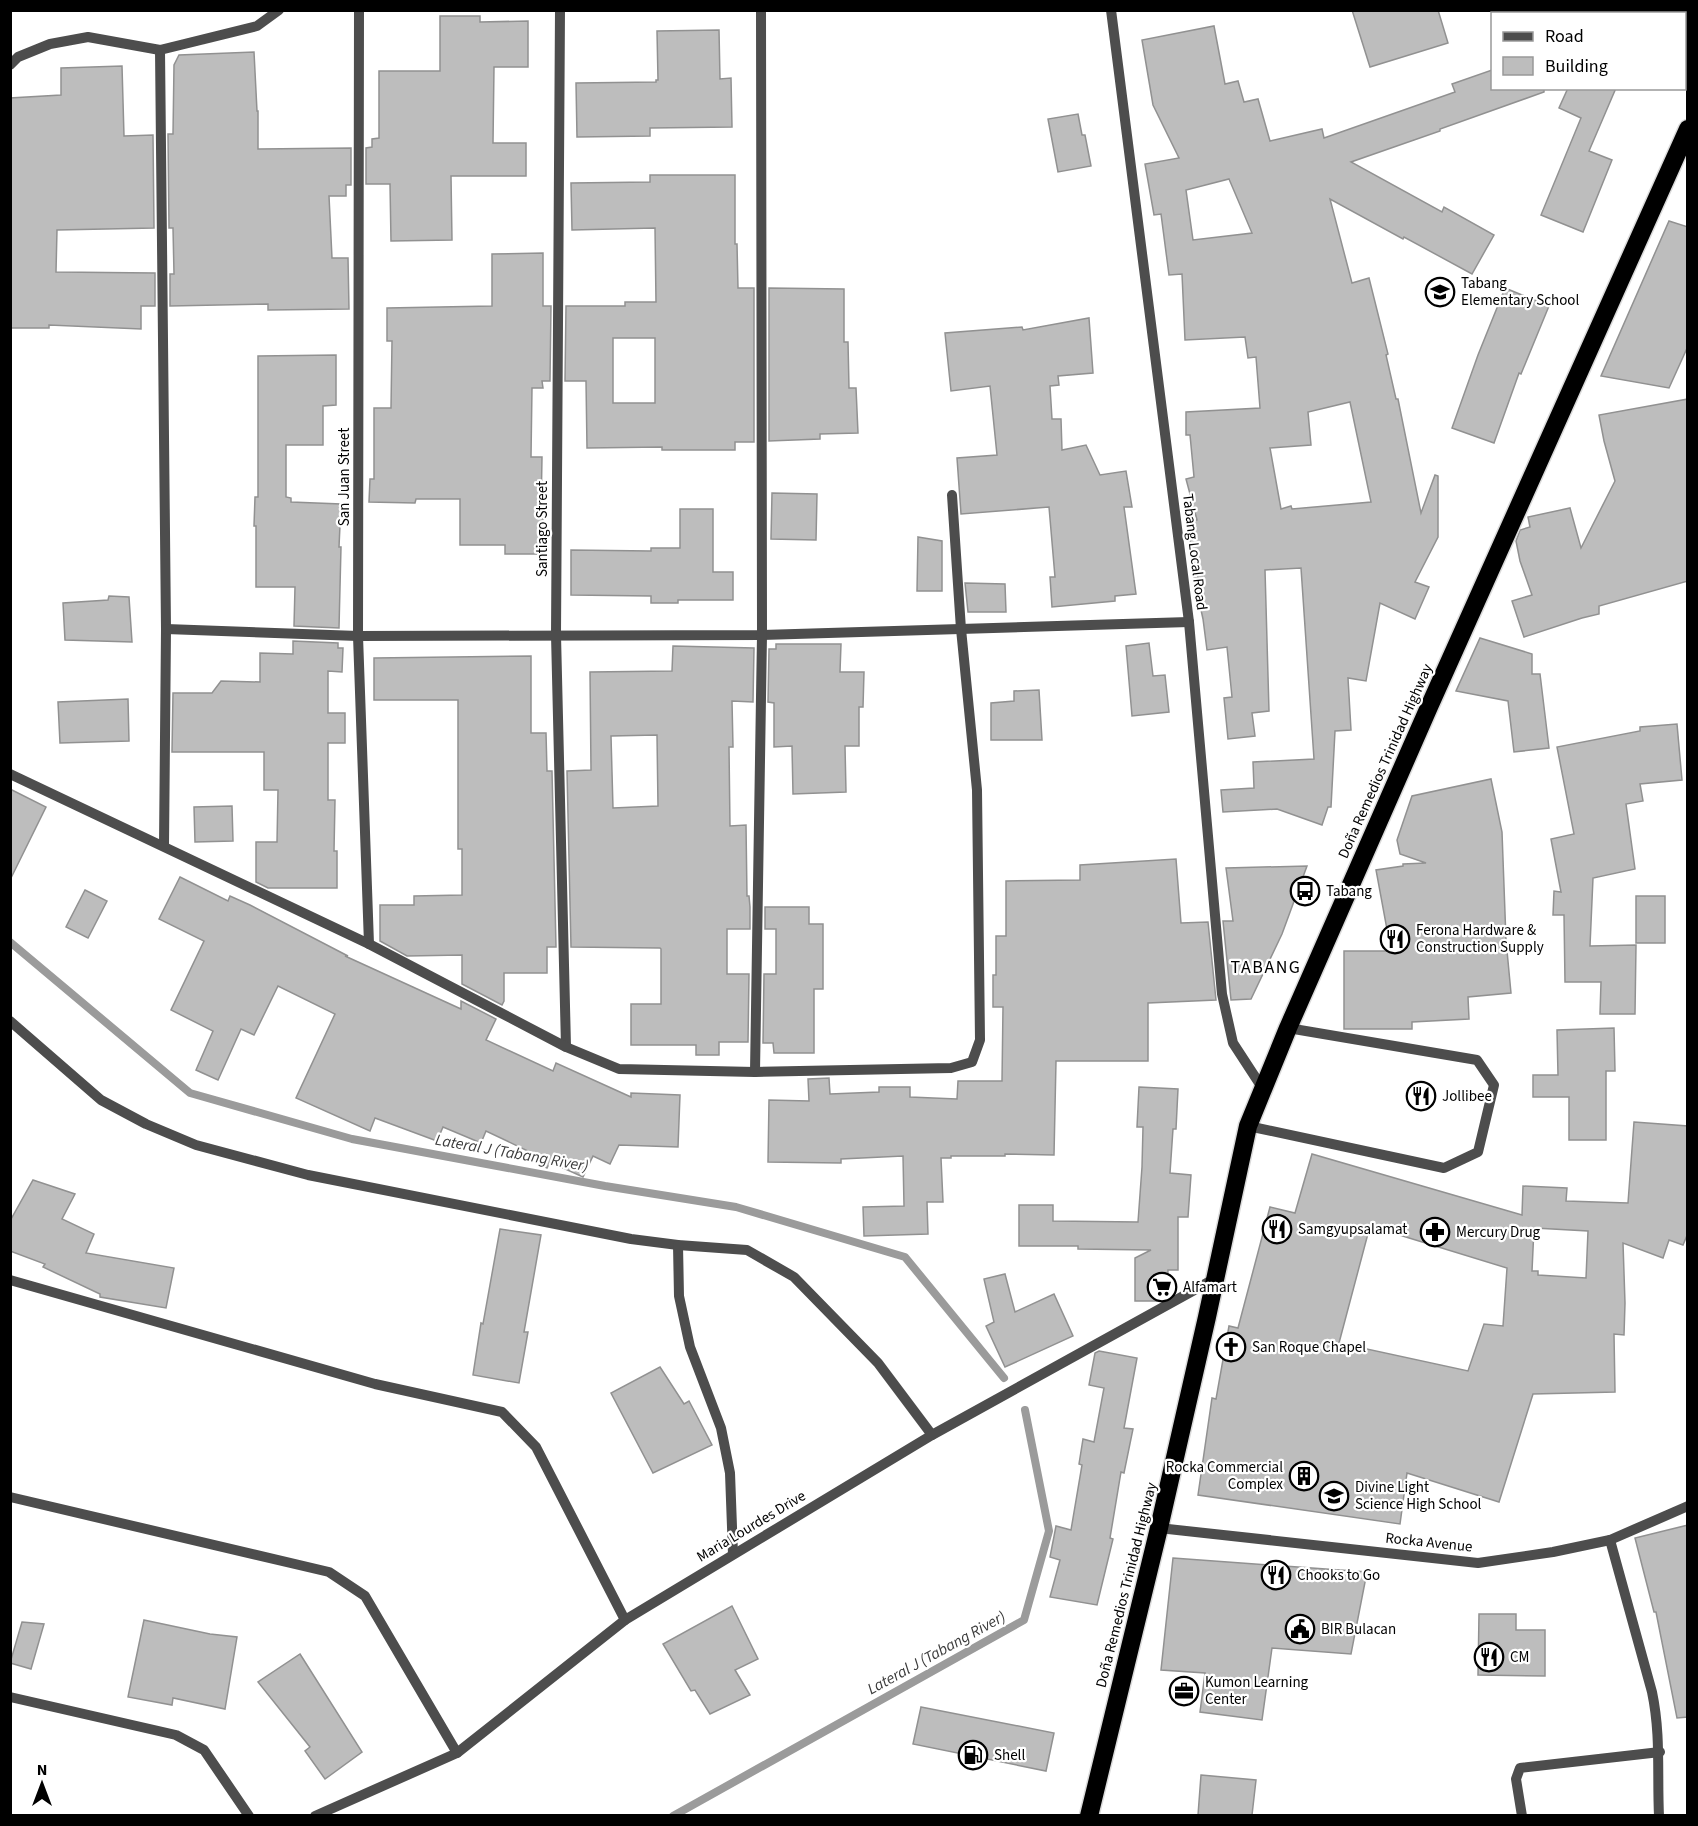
<svg xmlns="http://www.w3.org/2000/svg" width="1698" height="1826" viewBox="0 0 1698 1826" font-family="'Source Sans 3',sans-serif">
<rect width="100%" height="100%" fill="#fff"/>
<g fill="none" stroke-linecap="round" stroke-linejoin="round">
<g stroke="#9b9b9b" stroke-width="8">
<polyline points="10,942 190,1093 352,1139 605,1186 736,1207 905,1257 1004,1378"/>
<polyline points="673,1816 1024,1620 1049,1531 1025,1410"/>
</g>
</g>
<g fill="#bdbdbd" stroke="#919191" stroke-width="1.5" fill-rule="evenodd">
<polygon points="1352,10 1438,10 1448,43 1370,67"/>
<polygon points="440,16 480,16 480,22 528,21 528,67 494,67 493,143 526,143 526,176 451,176 452,240 391,241 390,184 366,184 366,148 372,147 372,139 379,138 379,71 440,71"/>
<path d="M1214 26 1225 84 1238 81 1244 102 1258 99 1270 141 1322 129 1324 138 1455 92 1452 84 1492 70V88H1544V92L1440 129V131L1351 162 1442 212 1444 207 1494 235 1472 274 1404 237 1403 239 1330 199 1352 283 1369 278 1388 354 1386 355 1396 399H1398L1421 513 1435 475 1438 476V537L1415 582 1429 587 1415 619 1380 603 1366 681 1348 678 1351 730 1335 731 1331 807H1328L1322 825 1277 809 1223 812 1221 790 1254 788 1253 762 1314 759 1301 568 1265 570 1269 711 1252 713 1255 736 1228 739 1224 698 1232 697 1227 647 1207 650 1203 619 1194 578H1198L1186 522 1197 520 1186 479 1194 477 1190 435H1186V412L1260 408 1256 357 1248 358 1245 337 1185 340 1182 274 1169 275 1161 214 1154 215 1145 164 1179 158 1153 105 1142 40ZM1229 179 1252 233 1193 240 1186 190ZM1350 402 1371 502 1292 509 1291 506 1281 509 1270 448 1311 445 1308 412Z"/>
<polygon points="719,30 720,79 731,78 732,127 650,128 650,136 577,137 576,83 656,82 656,80 658,80 657,31"/>
<polygon points="254,52 257,111 258,111 258,149 351,148 351,185 346,185 346,196 329,196 332,258 348,258 349,309 268,310 268,304 170,306 170,274 174,274 173,228 169,228 168,134 173,134 174,65 179,55"/>
<polygon points="122,66 124,136 153,135 154,228 57,230 56,272 155,273 155,306 141,306 141,329 49,325 49,328 10,328 10,98 61,95 61,68"/>
<polygon points="1568,88 1616,88 1589,151 1612,160 1583,232 1541,215 1581,118 1559,108"/>
<polygon points="1078,114 1082,135 1085,135 1091,166 1058,172 1048,119"/>
<path d="M650 175H735V244H737L738 288H754V442H735V450H662V447L587 448 586 381H565L566 306H625V302H656L655 228 572 230 571 183 650 182ZM613 338H655V403H613Z"/>
<polygon points="1669,221 1688,227 1688,346 1669,388 1601,376"/>
<polygon points="543,253 543,306 551,306 550,381 542,381 543,388 532,388 531,457 542,457 541,514 543,514 543,554 505,554 505,545 460,545 460,499 416,499 415,503 369,502 370,479 374,479 374,408 391,408 392,341 387,341 387,308 492,306 492,254"/>
<polygon points="769,288 844,289 844,342 848,342 849,388 856,388 858,433 820,434 820,439 769,441"/>
<polygon points="1505,288 1549,306 1521,374 1519,373 1494,443 1452,428 1478,355"/>
<polygon points="1089,318 1093,373 1058,376 1059,385 1050,386 1052,419 1061,419 1062,450 1086,445 1100,475 1126,471 1132,507 1124,507 1136,594 1115,596 1115,601 1052,607 1050,577 1055,577 1049,507 961,514 957,458 997,455 990,386 951,391 945,333 1022,327 1023,330"/>
<polygon points="336,355 336,405 323,406 323,445 286,445 286,497 291,498 291,502 341,504 339,547 341,547 339,628 294,626 295,587 256,587 256,526 254,526 255,497 258,497 258,356"/>
<polygon points="1688,399 1688,581 1599,606 1599,614 1582,618 1524,637 1512,601 1532,595 1520,561 1516,541 1520,530 1530,527 1528,517 1570,508 1581,548 1615,481 1604,441 1599,415"/>
<polygon points="772,493 817,494 816,540 771,539"/>
<polygon points="680,509 713,509 713,572 733,572 733,600 678,600 678,603 651,603 651,596 571,595 571,550 651,551 651,548 680,548"/>
<polygon points="918,537 942,541 942,591 917,591"/>
<polygon points="965,583 1005,584 1006,612 968,612"/>
<polygon points="109,596 129,597 132,642 65,640 63,603 108,600"/>
<polygon points="1480,638 1532,654 1532,674 1540,674 1549,748 1514,752 1508,701 1456,691"/>
<polygon points="293,641 338,643 338,648 343,648 342,672 328,671 328,713 345,713 345,743 328,743 328,800 335,800 334,851 337,851 337,888 268,888 256,882 256,842 277,842 278,790 264,790 264,752 172,752 173,693 212,693 221,681 260,682 260,653 293,654"/>
<polygon points="1149,643 1153,676 1165,675 1169,712 1132,716 1126,646"/>
<polygon points="776,644 841,644 840,672 864,672 863,707 859,707 859,746 845,746 846,792 793,794 792,746 774,747 774,703 768,702 769,649 776,649"/>
<path d="M673 646 754 648 753 702 732 701 733 747H729L730 826 746 825 747 896H749L750 907V929H727V974H749L748 1042H719V1055H696V1045H631V1004H661V949L660 948 571 947 567 771 591 770 590 672 672 671ZM657 735 658 806 613 808 611 736Z"/>
<polygon points="531,656 531,733 546,733 547,771 552,771 556,947 547,947 547,973 504,973 504,1001 502,1005 462,984 462,955 407,956 380,941 380,905 414,905 414,896 462,895 462,849 458,849 458,700 374,700 374,658"/>
<polygon points="1039,690 1042,740 991,740 991,703 1014,701 1014,691"/>
<polygon points="128,699 129,741 60,743 58,702"/>
<polygon points="1677,724 1682,780 1640,784 1643,801 1626,804 1635,869 1593,878 1590,946 1636,945 1635,1014 1600,1014 1601,982 1565,982 1564,915 1553,915 1554,891 1561,892 1551,839 1574,834 1557,747 1640,731 1640,727"/>
<polygon points="1491,779 1502,832 1506,940 1511,993 1468,997 1469,1019 1412,1022 1412,1029 1344,1029 1344,951 1391,951 1376,870 1403,866 1403,864 1426,863 1400,854 1397,840 1412,796"/>
<polygon points="10,789 46,807 10,880"/>
<polygon points="232,806 233,841 195,842 194,807"/>
<polygon points="1176,859 1181,923 1208,922 1216,1000 1148,1003 1148,1061 1056,1061 1054,1155 1005,1154 1005,1156 951,1156 951,1158 941,1158 943,1202 927,1202 928,1234 864,1236 863,1207 904,1206 903,1156 841,1159 841,1163 768,1162 769,1100 809,1101 808,1079 829,1078 830,1094 879,1092 879,1087 910,1087 910,1097 957,1099 958,1081 1002,1081 1003,1007 993,1007 993,975 996,975 996,936 1006,936 1006,881 1080,880 1080,865"/>
<polygon points="1307,866 1282,934 1251,999 1231,1000 1223,921 1233,921 1226,868"/>
<polygon points="180,877 228,901 230,896 250,905 348,956 345,956 461,1009 461,1001 496,1019 486,1040 553,1071 556,1063 631,1097 631,1093 680,1095 678,1147 619,1145 610,1164 593,1156 583,1177 550,1162 547,1168 526,1158 530,1152 486,1131 481,1143 443,1127 437,1141 375,1118 370,1131 296,1098 335,1014 278,986 254,1035 241,1029 218,1080 196,1070 213,1031 171,1010 204,941 159,919"/>
<polygon points="85,890 107,901 88,938 66,927"/>
<rect x="1636" y="896" width="29" height="47"/>
<polygon points="765,907 809,907 809,924 823,924 823,989 814,989 814,1053 774,1053 773,1043 763,1043 764,974 776,974 776,929 765,929"/>
<polygon points="1614,1028 1615,1071 1606,1071 1606,1140 1569,1140 1569,1097 1533,1097 1533,1075 1558,1075 1557,1030"/>
<polygon points="1139,1087 1178,1089 1176,1129 1173,1129 1170,1173 1191,1175 1188,1217 1178,1217 1178,1270 1168,1270 1167,1296 1159,1301 1135,1301 1135,1258 1151,1250 1078,1249 1078,1246 1019,1246 1019,1205 1053,1205 1053,1221 1138,1222 1142,1167 1143,1127 1137,1127"/>
<path d="M1634 1122 1688 1126V1233L1683 1245 1669 1240 1663 1258 1623 1243 1625 1303 1624 1335 1614 1334 1615 1392 1533 1394 1499 1502 1407 1473 1400 1524 1198 1495 1212 1398 1216 1399 1229 1326 1238 1328 1270 1207 1295 1213 1312 1154 1522 1215 1523 1186 1567 1188 1566 1201 1628 1203ZM1370 1226 1507 1268 1503 1326 1484 1324 1468 1371 1339 1343ZM1534 1228 1588 1231 1586 1278 1538 1275V1271H1532Z"/>
<polygon points="33,1180 75,1194 62,1219 94,1234 86,1253 174,1268 166,1308 100,1297 100,1294 43,1267 45,1264 10,1251 10,1221"/>
<polygon points="500,1229 541,1235 524,1332 528,1332 519,1383 473,1375 481,1323 483,1324"/>
<polygon points="1005,1274 1015,1312 1054,1294 1073,1336 1005,1367 986,1326 994,1322 984,1279"/>
<polygon points="1099,1351 1137,1358 1124,1428 1133,1429 1124,1473 1121,1472 1110,1538 1113,1539 1097,1605 1050,1597 1060,1560 1050,1557 1056,1526 1071,1530 1082,1465 1079,1464 1083,1439 1094,1442 1104,1388 1089,1385 1095,1353"/>
<polygon points="660,1367 684,1404 689,1401 712,1445 653,1473 611,1393"/>
<polygon points="1688,1525 1688,1717 1677,1718 1656,1612 1654,1612 1635,1538"/>
<polygon points="1173,1558 1367,1572 1351,1654 1272,1648 1262,1720 1200,1712 1205,1673 1161,1670"/>
<polygon points="732,1606 758,1659 735,1670 750,1695 710,1714 695,1690 691,1691 663,1644"/>
<polygon points="1479,1614 1516,1614 1516,1630 1545,1630 1545,1676 1478,1675"/>
<polygon points="144,1620 210,1634 237,1637 225,1709 173,1698 172,1705 128,1697"/>
<polygon points="22,1622 44,1624 31,1669 10,1663"/>
<polygon points="300,1654 362,1752 325,1779 305,1751 310,1747 258,1682"/>
<polygon points="921,1707 1054,1733 1046,1771 913,1744"/>
<polygon points="1201,1775 1256,1780 1252,1815 1198,1815"/>
</g>
<g fill="none" stroke-linecap="round" stroke-linejoin="round">
<g stroke="#dbdbdb" stroke-width="21">
<polyline id="highway" points="1089,1816 1159,1528 1207,1317 1248,1126 1288,1028 1429,707 1688,129"/>
</g>
<g stroke="#4d4d4d" stroke-width="10">
<polyline points="359,10 358,636 369,944"/>
<polyline points="560,10 556,635 566,1047"/>
<polyline points="1111,10 1189,622 1222,994 1233,1043 1263,1089"/>
<polyline points="160,50 166,629 164,846"/>
<polyline points="10,65 18,57 50,44 88,37 160,50 257,26 279,10"/>
<polyline points="166,629 358,636 762,635 1189,622"/>
<polyline points="10,774 369,944 566,1047 619,1069 755,1072 951,1068 972,1062 980,1040 977,790 961,629 952,495"/>
<polyline points="10,1021 101,1100 146,1124 196,1145 308,1175 631,1239 678,1245 747,1250 794,1277 878,1363 932,1435"/>
<polyline points="755,1072 762,635 761,10"/>
<polyline points="1248,1126 1444,1168 1478,1152 1494,1085 1477,1060 1288,1028"/>
<polyline points="678,1245 679,1296 690,1347 721,1428 730,1473 733,1554"/>
<polyline points="10,1280 375,1384 502,1412 536,1447 625,1620"/>
<polyline points="10,1497 329,1572 365,1596 457,1753"/>
<polyline points="1159,1528 1478,1563 1553,1552 1610,1540 1688,1506"/>
<path d="M1610 1540 1652 1692C1661 1735 1657 1773 1659 1816"/>
<polyline points="10,1697 176,1735 204,1750 249,1816"/>
<polyline points="315,1816 457,1753 625,1620 932,1435 1216,1278"/>
<polyline points="1522,1816 1516,1779 1520,1768 1660,1752"/>
</g>
<use href="#highway" stroke="#000" stroke-width="18"/>
</g>
<defs>
<g id="school-ring" transform="scale(1.5)"><circle r="9.5" fill="#fff" stroke="#000" stroke-width="1.5"/><path d="M0-5L7-2L0 1L-7-2ZM-4 1L0 2.5L4 1V4Q0 6-4 4Z" fill="#000"/></g>
<g id="bus-ring" transform="scale(1.5)"><circle r="9.5" fill="#fff" stroke="#000" stroke-width="1.5"/><path d="M-5-6H5V4H4V6H2V4H-2V6H-4V4H-5ZM-3.5-4V0h7V-4ZM-3.5 1.2v1.5H-2V1.2ZM2 1.2v1.5H3.5V1.2Z" fill="#000"/></g>
<g id="restaurant-ring" transform="scale(1.5)"><circle r="9.5" fill="#fff" stroke="#000" stroke-width="1.5"/><path d="M-5-6h1v4h1v-4h1v4h1v-4h1v5L-1.5 .5V6h-2V.5L-5-1ZM5-6V6H3V1.5H1.5Q1.5-4 5-6Z" fill="#000"/></g>
<g id="pharmacy-ring" transform="scale(1.5)"><circle r="9.5" fill="#fff" stroke="#000" stroke-width="1.5"/><path d="M-2-6h4v4h4v4h-4v4h-4v-4h-4v-4h4Z" fill="#000"/></g>
<g id="supermarket-ring" transform="scale(1.5)"><circle r="9.5" fill="#fff" stroke="#000" stroke-width="1.5"/><path d="M-6-5.5h2.5l.6 2H6L4.5 2H-2.5L-4.4-4H-6ZM-1.5 3.2a1.3 1.3 0 1 0 .1 0ZM3 3.2a1.3 1.3 0 1 0 .1 0Z" fill="#000"/></g>
<g id="church-ring" transform="scale(1.5)"><circle r="9.5" fill="#fff" stroke="#000" stroke-width="1.5"/><path d="M-1.2-6h2.4v3.5h3.3v2.4h-3.3V6h-2.4V-.1h-3.3v-2.4h3.3Z" fill="#000"/></g>
<g id="building-ring" transform="scale(1.5)"><circle r="9.5" fill="#fff" stroke="#000" stroke-width="1.5"/><path d="M-4-6H4V6H1V3H-1V6H-4ZM-2.5-4.3h1.7v1.8h-1.7ZM.8-4.3h1.7v1.8H.8ZM-2.5-1h1.7V.8h-1.7ZM.8-1h1.7V.8H.8Z" fill="#000"/></g>
<g id="civic-ring" transform="scale(1.5)"><circle r="9.5" fill="#fff" stroke="#000" stroke-width="1.5"/><path d="M-.6-6.5H3V-4.5H.6V-3L4-1V1h2V6H-6V1h2V-1L-.6-3ZM-1.2 2.5V6h2.4V2.5Z" fill="#000"/></g>
<g id="office-ring" transform="scale(1.5)"><circle r="9.5" fill="#fff" stroke="#000" stroke-width="1.5"/><path d="M-6-3h4V-5.5h4V-3h4V5H-6ZM-1-4.5V-3h2v-1.5ZM-6 0V1H6V0Z" fill="#000"/></g>
<g id="fuel-ring" transform="scale(1.5)"><circle r="9.5" fill="#fff" stroke="#000" stroke-width="1.5"/><path d="M-5.5-6h7V0h2V4h1.3V-2.5L3-4.5l.8-.8L6-3V5H2.5V1h-1V6h-7ZM-4.2-4.7v3.2H.2V-4.7Z" fill="#000"/></g>
</defs>
<g fill-rule="evenodd">
<use href="#school-ring" x="1440" y="292"/>
<use href="#bus-ring" x="1305" y="891"/>
<use href="#restaurant-ring" x="1395" y="939"/>
<use href="#restaurant-ring" x="1421" y="1096"/>
<use href="#restaurant-ring" x="1277" y="1229"/>
<use href="#pharmacy-ring" x="1435" y="1232"/>
<use href="#supermarket-ring" x="1162" y="1287"/>
<use href="#church-ring" x="1231" y="1347"/>
<use href="#building-ring" x="1304" y="1476"/>
<use href="#school-ring" x="1334" y="1496"/>
<use href="#restaurant-ring" x="1276" y="1575"/>
<use href="#civic-ring" x="1300" y="1629"/>
<use href="#restaurant-ring" x="1489" y="1657"/>
<use href="#office-ring" x="1184" y="1691"/>
<use href="#fuel-ring" x="973" y="1755"/>
</g>
<g text-anchor="middle" stroke-width="4.5" stroke-linejoin="round" paint-order="stroke">
<g font-size="15" fill="#000" stroke="#fff" text-anchor="start">
<text x="1461" y="288">Tabang<tspan x="1461" dy="17">Elementary School</tspan></text>
<text x="1326" y="896">Tabang</text>
<text x="1416" y="935">Ferona Hardware &amp;<tspan x="1416" dy="17">Construction Supply</tspan></text>
<text x="1442" y="1101">Jollibee</text>
<text x="1298" y="1234">Samgyupsalamat</text>
<text x="1456" y="1237">Mercury Drug</text>
<text x="1183" y="1292">Alfamart</text>
<text x="1252" y="1352">San Roque Chapel</text>
<text x="1283" y="1472" text-anchor="end">Rocka Commercial<tspan x="1283" dy="17">Complex</tspan></text>
<text x="1355" y="1492">Divine Light<tspan x="1355" dy="17">Science High School</tspan></text>
<text x="1297" y="1580">Chooks to Go</text>
<text x="1321" y="1634">BIR Bulacan</text>
<text x="1510" y="1662">CM</text>
<text x="1205" y="1687">Kumon Learning<tspan x="1205" dy="17">Center</tspan></text>
<text x="994" y="1760">Shell</text>
</g>
<g font-size="15" fill="#000" stroke="#fff">
<text transform="translate(344 477) rotate(-90)" y="5">San Juan Street</text>
<text transform="translate(542 529) rotate(-90)" y="5">Santiago Street</text>
<text transform="translate(1195 552) rotate(83)" y="5">Tabang Local Road</text>
<text transform="translate(1385 761) rotate(-66)" y="5">Doña Remedios Trinidad Highway</text>
<text transform="translate(751 1526) rotate(-31)" y="5">Maria Lourdes Drive</text>
<text transform="translate(1429 1542) rotate(6)" y="5">Rocka Avenue</text>
<text transform="translate(1126 1585) rotate(-76)" y="5">Doña Remedios Trinidad Highway</text>
</g>
<g font-size="16" font-style="italic" fill="#3c3c3c" stroke="#fff">
<text transform="translate(512 1152) rotate(10)" y="6">Lateral J (Tabang River)</text>
<text transform="translate(936 1652) rotate(-29)" y="6">Lateral J (Tabang River)</text>
</g>
<g font-size="18" letter-spacing="1.5" fill="#000" stroke="#fff">
<text x="1266" y="973">TABANG</text>
</g>
</g>
<rect width="1698" height="1826" fill="none" stroke="#000000" stroke-width="24"/>
<rect x="1491" y="12" width="195" height="78" fill="#ffffff" stroke="#999999" stroke-width="1.5"/>
<rect x="1503" y="32" width="30" height="9" fill="#4d4d4d" stroke="#999999" stroke-width="1.5"/>
<text x="1545" y="42" font-size="18" fill="#000000">Road</text>
<rect x="1503" y="57" width="30" height="18" fill="#bdbdbd" stroke="#999999" stroke-width="1.5"/>
<text x="1545" y="72" font-size="18" fill="#000000">Building</text>
<g transform="translate(42 1784)" stroke="#ffffff" stroke-width="4.5" paint-order="stroke">
<path d="M0-4.5L10 22L0 15L-10 22Z" fill="#000000"/>
<text y="-9" font-size="16" font-weight="bold" text-anchor="middle" fill="#000000">N</text>
</g>
</svg>
